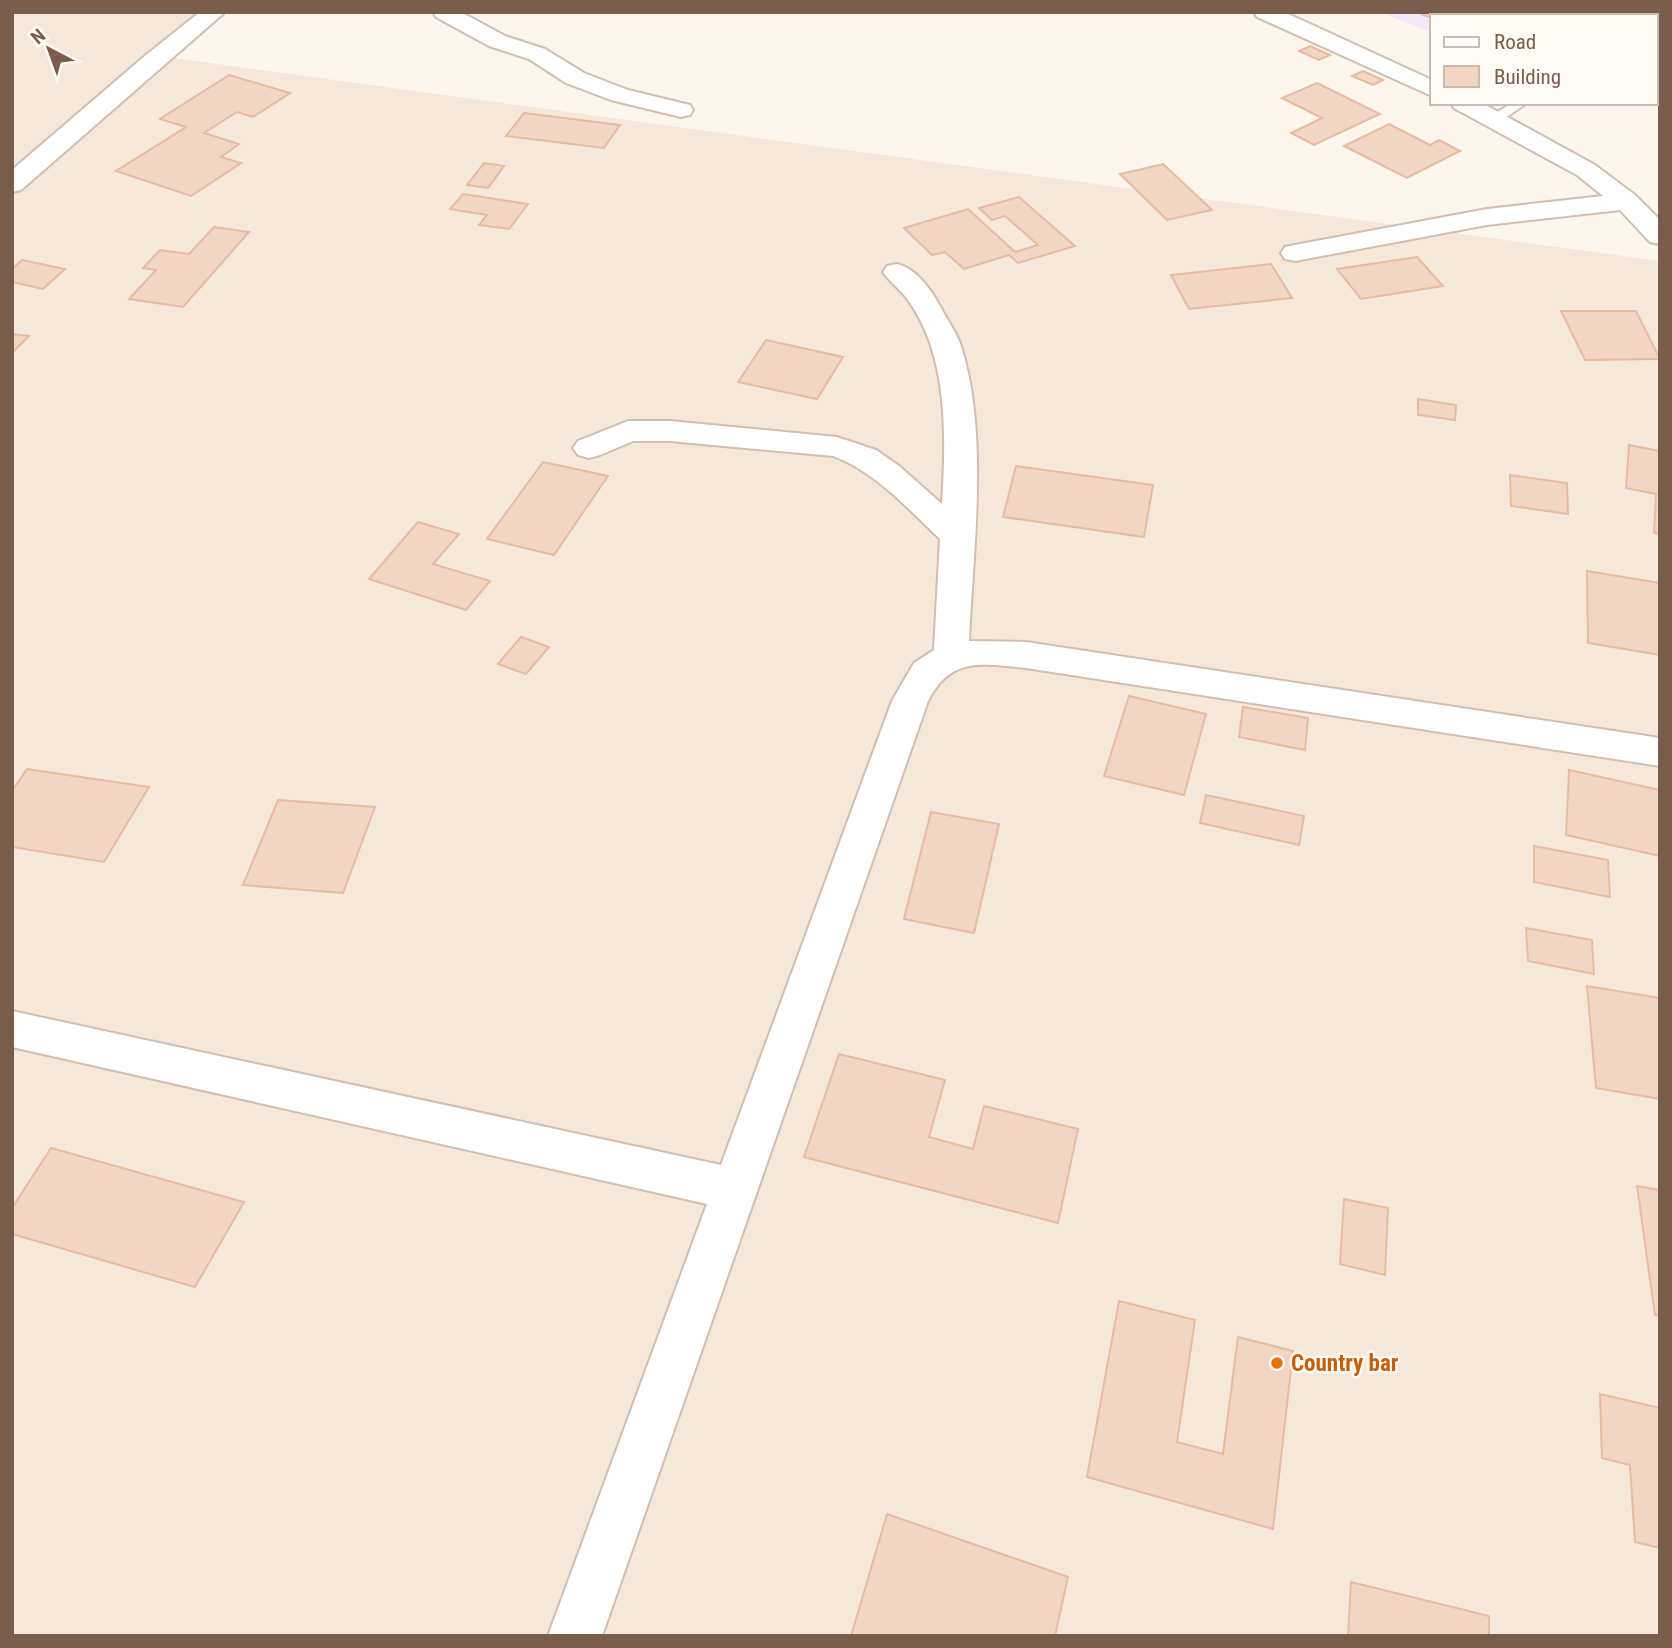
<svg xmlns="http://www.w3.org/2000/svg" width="1672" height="1648" viewBox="0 0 1672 1648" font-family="'Roboto Condensed',sans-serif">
<rect width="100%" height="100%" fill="#fdf6ec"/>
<polygon fill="#f5e8da" points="12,12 217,12 166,57 1660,261 1660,1636 12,1636"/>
<polygon fill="#f3e8fa" points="1378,12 1660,12 1660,25 1656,27 1656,16 1432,16 1432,32"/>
<g fill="#f3d5c3" stroke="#e6bba3" stroke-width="2">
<polygon points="1416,12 1492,12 1502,16 1432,16 1432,18"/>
<polygon points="1516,12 1590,12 1585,16 1511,16"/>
<polygon points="1310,46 1330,55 1319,60 1299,51"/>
<polygon points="1363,71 1383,80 1373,85 1352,76"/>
<polygon points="229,75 290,93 253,117 237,112 204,133 239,144 221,157 241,163 191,196 116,171 186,127 160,119"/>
<polygon points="1317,83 1380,114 1314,145 1291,133 1322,118 1282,98"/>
<polygon points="524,113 620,125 604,148 506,136"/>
<polygon points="1389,124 1430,145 1439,140 1460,151 1407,178 1344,146"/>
<polygon points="484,163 504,166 488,188 467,185"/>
<polygon points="1163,164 1212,210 1167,220 1120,174"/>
<polygon points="463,194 528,204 509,229 479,225 487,215 450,209"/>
<polygon points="1019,197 1075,246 1018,263 1009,255 964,269 945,252 932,255 904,228 968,209 1015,252 1038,245 1005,216 992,220 979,208"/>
<polygon points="214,227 249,232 183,307 129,299 156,270 143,268 160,250 189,254"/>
<polygon points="1417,257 1443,286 1361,299 1337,269"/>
<polygon points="22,260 65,269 43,289 12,282 12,269"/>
<polygon points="1271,264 1292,298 1189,309 1171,275"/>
<polygon points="1561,311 1636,311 1660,359 1585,360"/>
<polygon points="12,334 29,336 12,353"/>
<polygon points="766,340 843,357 817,399 738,382"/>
<polygon points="1418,399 1456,405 1455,420 1418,415"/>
<polygon points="1629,445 1660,451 1660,534 1654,533 1656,494 1626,488"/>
<polygon points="543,462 608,476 554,555 487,539"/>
<polygon points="1016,466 1153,485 1144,537 1003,517"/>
<polygon points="1510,475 1567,483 1568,514 1511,506"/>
<polygon points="418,522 459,534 433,564 490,581 466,610 369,579"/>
<polygon points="1587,571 1660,583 1660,655 1588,643"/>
<polygon points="521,637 549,647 526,674 498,664"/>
<polygon points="1129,696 1206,714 1184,795 1104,776"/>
<polygon points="1243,707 1308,718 1305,750 1239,737"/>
<polygon points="27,769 149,787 104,862 12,847 12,791"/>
<polygon points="1569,770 1660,790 1660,856 1566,835"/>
<polygon points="1206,795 1304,816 1299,845 1200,823"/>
<polygon points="278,800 375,807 343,893 243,885"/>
<polygon points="931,812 999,824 974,933 904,919"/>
<polygon points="1534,846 1608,860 1610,897 1534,882"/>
<polygon points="1526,928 1592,940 1594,974 1528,961"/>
<polygon points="1587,986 1660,998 1660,1099 1596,1088"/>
<polygon points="839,1054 945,1080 929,1137 973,1149 984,1106 1078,1129 1058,1223 804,1157"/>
<polygon points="51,1148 244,1202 195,1287 12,1234 12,1208"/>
<polygon points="1637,1186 1660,1190 1660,1316 1655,1315"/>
<polygon points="1344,1199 1388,1208 1385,1275 1340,1264"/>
<polygon points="1119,1301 1195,1320 1177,1442 1223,1454 1238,1337 1293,1351 1273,1529 1087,1477"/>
<polygon points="1600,1394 1660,1408 1660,1548 1635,1542 1630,1465 1602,1458"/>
<polygon points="887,1514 1068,1577 1055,1636 851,1636"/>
<polygon points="1351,1582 1489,1616 1489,1636 1348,1636"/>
</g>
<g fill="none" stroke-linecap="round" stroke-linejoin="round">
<g stroke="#d1beb0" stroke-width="4">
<g id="service">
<rect x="1656" y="19" width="4" height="8"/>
<polygon points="1512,103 1527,103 1499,122 1491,122 1491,116"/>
</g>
</g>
<g stroke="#d1beb0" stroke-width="4">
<g id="minor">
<polygon points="200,12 225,12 21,190 12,192 12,170 146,55"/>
<polygon points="433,12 461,12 505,36 545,49 584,73 628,90 690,105 693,110 690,115 681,117 611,100 566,83 529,59 489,46 436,17"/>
<polygon points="1254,12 1284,12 1432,80 1432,96 1257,17"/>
<polygon points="1451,103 1482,103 1595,165 1635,195 1660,220 1660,244 1650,242 1620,210 1487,225 1295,261 1285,259 1281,253 1285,247 1295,245 1487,209 1603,196 1577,175 1454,108"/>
<path d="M897 264C916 268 932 291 941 308 947 320 957 333 961 346 989 433 973 550 969 641L1026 642 1660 738V766L1026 668C982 664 951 656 928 701L602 1636H548L707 1204 12 1047V1011L721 1165 892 701 914 663 934 650 940 539C907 508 876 472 833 456L670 441H633L600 455 589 458 578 455 573 448 578 441 628 421H670L837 437 876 450 899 466 942 504C946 439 949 356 908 300 901 290 890 282 883 272L887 266Z"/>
</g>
</g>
<use href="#service" fill="#fff" fill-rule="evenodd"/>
<use href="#minor" fill="#fff" fill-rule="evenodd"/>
</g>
<circle fill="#e8710a" stroke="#fffaf3" stroke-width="2.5" cx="1277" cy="1363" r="7"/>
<g text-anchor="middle" stroke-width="5" stroke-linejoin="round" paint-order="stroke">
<g font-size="23" font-weight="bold" fill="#c56008" stroke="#fffaf3" text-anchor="start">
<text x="1291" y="1371">Country bar</text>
</g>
</g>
<rect width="1672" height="1648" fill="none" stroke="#7a5c4d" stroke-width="28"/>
<rect x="1430" y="14" width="228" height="91" fill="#fffaf3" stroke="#cabbb1" stroke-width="2"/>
<rect x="1444" y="37" width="35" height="10" fill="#ffffff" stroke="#cabbb1" stroke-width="2"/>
<text x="1494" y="49" font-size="21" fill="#7a5c4d">Road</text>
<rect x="1444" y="66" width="35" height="21" fill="#f3d5c3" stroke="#cabbb1" stroke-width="2"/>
<text x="1494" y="84" font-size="21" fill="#7a5c4d">Building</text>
<g transform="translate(49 49) rotate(319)" stroke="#fffaf3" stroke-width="5" paint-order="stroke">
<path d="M0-5L12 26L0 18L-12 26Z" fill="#7a5c4d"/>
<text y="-10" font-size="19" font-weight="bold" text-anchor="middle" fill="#7a5c4d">N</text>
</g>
</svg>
